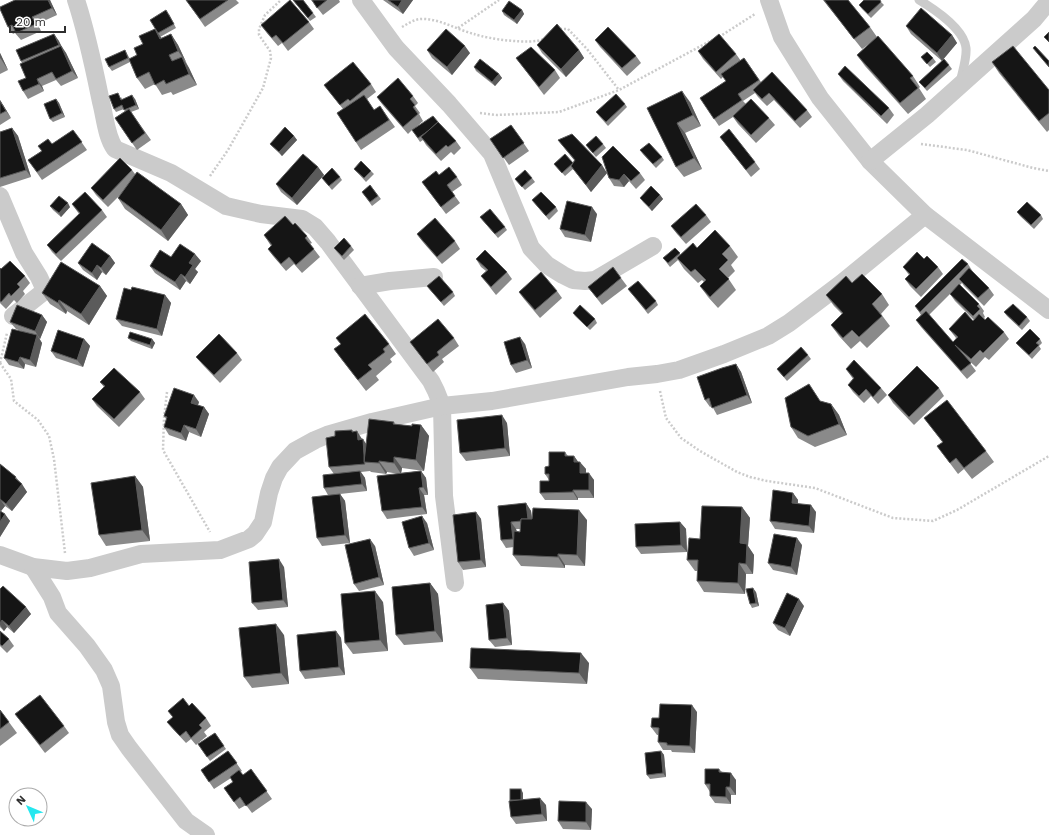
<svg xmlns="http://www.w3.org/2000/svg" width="1049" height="835" viewBox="0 0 1049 835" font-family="'Work Sans',sans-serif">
<rect width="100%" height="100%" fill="#fff"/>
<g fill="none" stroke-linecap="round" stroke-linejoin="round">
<g stroke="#cbcbcb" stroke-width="2.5" stroke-dasharray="2 2" stroke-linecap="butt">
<path d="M402 27C409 23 416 18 425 19 442 20 458 30 474 34 488 39 531 45 544 39"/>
<polyline points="458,28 499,0"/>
<polyline points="560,29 568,29 587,49 619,90"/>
<polyline points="719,37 755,14"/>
<polyline points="480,113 497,115 559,112 619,90 712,40"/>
<polyline points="921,144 967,150 1033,168 1049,171"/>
<polyline points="210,176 228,150 263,88 271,58 270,51 259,35 259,29 265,15 281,0"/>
<polyline points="0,363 11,379 14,401 38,420 49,436 54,459 65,553"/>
<polyline points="0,363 7,333"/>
<polyline points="660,391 666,418 681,438 700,451 737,472 750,477 767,481 815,488 893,518 933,521 957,510 1049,456"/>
<polyline points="167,392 164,418 163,450 210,532"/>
</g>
<path stroke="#cbcbcb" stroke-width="9" d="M919 0C934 9 964 29 966 48 967 59 962 72 960 83"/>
<g stroke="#cbcbcb" stroke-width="18">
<path d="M76 0C87 33 94 68 101 102 105 117 106 136 115 149L171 173 226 206 261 214 302 219 315 227 328 242 431 381 436 391 442 406 444 496 455 583"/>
<polyline points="361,0 396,48 449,104 492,154 531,248 547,265 563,275 573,280 585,281 595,280 653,246"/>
<polyline points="769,0 782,37 820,98 870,161 925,215 1049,310"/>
<polyline points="870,161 927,115 1034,19 1049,1"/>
<polyline points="0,196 24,253 39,277 44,288 42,293 13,316"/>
<polyline points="360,286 390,281 434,277"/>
<polyline points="0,555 33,567 67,571 90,568 141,554 220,550 249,539 255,534 263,522 269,493 274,478 280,467 295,451 315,440 327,435 372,422 442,406 492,401 628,377 657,374 679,370 724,354 768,336 789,323 842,283 925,215"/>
<polyline points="33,567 52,597 58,613 87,646 104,670 111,686 116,722 120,735 129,748 186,821 206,835"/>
</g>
</g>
<g fill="#8a8a8a" fill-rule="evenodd">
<polygon points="15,0 50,0 57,15 37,24 41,31 21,40 15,33 13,34 8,27"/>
<polygon points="186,0 236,0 239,3 205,27"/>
<polygon points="293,0 313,13 316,17 310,21"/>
<polygon points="311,0 339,0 340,2 323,15"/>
<polygon points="383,0 413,0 403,14"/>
<polygon points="823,0 848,0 870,27 877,37 913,76 920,87 919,88 926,99 908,114 865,66 857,55 869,44 862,49"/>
<polygon points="881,2 884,5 871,18 862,9 859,5"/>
<polygon points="522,10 524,14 517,24 504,15 502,11"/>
<polygon points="169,14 176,28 160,37 161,38 171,34 178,45 186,62 189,68 197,85 173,95 171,92 162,95 155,84 145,89 137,78 130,62 112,71 109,67 125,50 130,59 137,55 143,44 155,29"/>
<polygon points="309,22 314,29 288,51 282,43 278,46 266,32 261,25"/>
<polygon points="906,26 952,35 957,43 942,60 949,65 952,69 927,91 919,82 942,61 911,34"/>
<polygon points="54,34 66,53 78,78 61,86 56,80 42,86 44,91 28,99 23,91 26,78 22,63 21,61"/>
<polygon points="595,40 636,56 641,63 627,76 600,47"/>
<polygon points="537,45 579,50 584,58 566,77 542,53"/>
<polygon points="427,50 470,53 452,75 432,58"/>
<polygon points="698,51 736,54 741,61 744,58 761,82 807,110 812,117 800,128 774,100 767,106 758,97 755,93 743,101 746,104 769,118 775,125 756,143 738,124 733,117 719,126 700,98 726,81 723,77 721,79 703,59"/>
<polygon points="0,53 8,70 0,74"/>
<polygon points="921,57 933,58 936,62 930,67"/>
<polygon points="516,58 555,70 560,78 544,95"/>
<polygon points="992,62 1049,90 1049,130 1047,132 999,73"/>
<polygon points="474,67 499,74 502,78 495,86 476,71"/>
<polygon points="838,74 889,108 894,115 887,124 843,81"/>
<polygon points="371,84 376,92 367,99 374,110 380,106 395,127 361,150 337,113 343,109 324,85"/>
<polygon points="413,96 418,103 415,106 420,113 419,114 423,121 413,130 438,122 456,141 461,148 454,155 451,152 441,161 426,145 423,140 420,142 412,130 408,134 382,104 377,97"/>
<polygon points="121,97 122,99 135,99 139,109 131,112 151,140 137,150 115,118 125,111 124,109 116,112 114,109"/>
<polygon points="56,99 59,103 65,117 53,122 50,119"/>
<polygon points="0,100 11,118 0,125"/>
<polygon points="690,102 701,126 685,133 702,169 684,177 676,167 647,108"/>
<polygon points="625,104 627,107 608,126 599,116 596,112"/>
<polygon points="511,125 529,151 509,165 490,139"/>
<polygon points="12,128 18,136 31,177 0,187 0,132"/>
<polygon points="73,130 87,150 42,180 28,160"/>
<polygon points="294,136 297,140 282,156 270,144"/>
<polygon points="720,137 755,162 760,169 751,177"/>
<polygon points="558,140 607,172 640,173 645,180 636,189 629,181 624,187 614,186 609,178 607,173 591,192 573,169 565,176 554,164 573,163 574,160"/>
<polygon points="603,144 606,148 596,157 586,145"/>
<polygon points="640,150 662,157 664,160 656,168 643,154"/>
<polygon points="318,167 324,175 297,205 281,192 276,184"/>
<polygon points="354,169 371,171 374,174 366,182 357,172"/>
<polygon points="132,170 135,174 181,204 188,215 168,241 125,209 118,198 121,194 108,207 96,195 91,188"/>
<polygon points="439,175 457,177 462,185 452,192 460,203 446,214 422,182"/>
<polygon points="340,177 342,180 332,190 322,178"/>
<polygon points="532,178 535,182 525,190 515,179"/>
<polygon points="370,185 381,199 372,206 362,192"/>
<polygon points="660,195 663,199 652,211 643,202 640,198"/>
<polygon points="532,200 556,207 558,211 549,220"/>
<polygon points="72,204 102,210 107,217 61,261 52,252 47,245 79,214"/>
<polygon points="50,206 70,207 61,217 53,210"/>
<polygon points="1017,212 1041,215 1043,219 1034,229 1020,216"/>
<polygon points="597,214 591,242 565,237 560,229"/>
<polygon points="706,215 711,222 686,244 677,234 671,226"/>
<polygon points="480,217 505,227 507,230 498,238"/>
<polygon points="293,225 307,236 312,243 310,244 320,257 302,273 294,264 286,271 273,256 268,249 271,246 264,235"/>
<polygon points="417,234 455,241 460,249 442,264 422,241"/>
<polygon points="351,246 354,250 344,260 337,252 334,248"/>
<polygon points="730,246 738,257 731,265 735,271 728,278 736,290 718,308 708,297 700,286 704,282 702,280 698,283 684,269 678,260 670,267 663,258 675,248 681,255 697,248"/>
<polygon points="110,256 115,263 106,275 102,272 97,280 83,270 78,263"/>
<polygon points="171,257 201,261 195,269 198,272 190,284 186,281 180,290 155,273 150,266"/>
<polygon points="476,259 507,272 512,279 496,295 481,276 486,271 481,267"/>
<polygon points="924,259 938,267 943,274 921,297 910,286 905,279 909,275 903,267"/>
<path d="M968 264 973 272 989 288 994 295 984 306 964 286 962 283 960 285 979 304 984 311 983 313 985 317 984 318 1004 332 1009 339 989 360 985 357 976 367 967 359 976 371 967 379 921 327 916 320 921 315 915 306ZM950 294 955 301 974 320 973 321 949 329 956 338 953 342 929 315Z"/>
<polygon points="0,268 1,269 25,276 30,283 23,291 25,294 17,303 14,300 6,309 0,303"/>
<polygon points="621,278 627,286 602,305 588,287"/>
<polygon points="852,283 882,294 889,305 881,314 890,326 867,348 860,341 851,349 839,336 831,325 842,314 834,306 826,295"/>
<polygon points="100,286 107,296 89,325 67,311 66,314 50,304 42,293"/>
<polygon points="427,286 453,292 455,296 444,306"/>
<polygon points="628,289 656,301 658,305 648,314"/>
<polygon points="131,290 165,295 171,303 162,336 122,326 116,319"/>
<polygon points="557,291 562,298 540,318 524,299 519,292"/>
<polygon points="1004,312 1027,317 1030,321 1022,330 1007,316"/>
<polygon points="573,313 595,319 597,323 590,330 575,316"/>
<polygon points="42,315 47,322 40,339 39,338 42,343 36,367 25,364 24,369 9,365 4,358 21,331 16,329 10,322"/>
<polygon points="128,338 152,339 155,343 152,349 131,341"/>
<polygon points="336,338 389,344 396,354 390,359 392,362 376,376 379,380 366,391 342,360 334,349 341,344"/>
<polygon points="454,338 459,346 442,359 444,362 433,372 410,342"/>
<polygon points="84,339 90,346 83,367 56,358 51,351"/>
<polygon points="1040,339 1042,343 1039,346 1041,349 1032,359 1016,343"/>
<polygon points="525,344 532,368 516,373 511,365"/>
<polygon points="237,353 242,360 220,383 202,364 196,357"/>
<polygon points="808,355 811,359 787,381 777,369"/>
<polygon points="736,364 741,372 752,403 717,415 712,406 710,407 705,400"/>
<polygon points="846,369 881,388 887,395 878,404 871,396 864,403 853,392 848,385 853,379"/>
<polygon points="100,382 140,392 145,399 119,427 97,406 92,399 104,387"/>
<polygon points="939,388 944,396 914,425 893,403 888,395"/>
<polygon points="821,401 831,404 839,415 847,435 815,447 798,438 791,427"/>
<polygon points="199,402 198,405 204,407 209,414 201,437 189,432 186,441 169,435 164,427 166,419 164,416"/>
<polygon points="924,418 986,451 994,462 972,479 964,469 958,474 937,446 943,443"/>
<polygon points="394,422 395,424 412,426 421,425 429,436 424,471 402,468 401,473 421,471 426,478 428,495 424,495 427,514 387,519 382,511 399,474 387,472 386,474 371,472 370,471 361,472 365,478 367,491 340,494 345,501 350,543 322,546 317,538 328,495 324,488 334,474 329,467 335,436 352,430 353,432 362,439 366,444"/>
<polygon points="507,423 510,456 466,461 460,453"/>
<polygon points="565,452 568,456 574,456 578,462 586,469 586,473 594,480 594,498 578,498 578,500 545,500 540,493 549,481 549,480 545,474 549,466"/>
<polygon points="0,464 16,477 27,492 12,511 5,506 1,511 10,521 0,537"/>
<polygon points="135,476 143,487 150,541 106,546 99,535"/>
<polygon points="793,493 798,500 798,504 816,512 814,533 775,529 770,521"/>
<path d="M526 503 531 511 532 519 587 520 585 566 565 565V568L521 566 513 555 514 547 506 548 501 540 498 506ZM516 529H521L520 532 517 531Z"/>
<polygon points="742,507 750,518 748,546 754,555 753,574 746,574 745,594 704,592 697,581 697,571 695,571 687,560 700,539"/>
<polygon points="476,512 481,519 486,567 463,570 458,562"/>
<polygon points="680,522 686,529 687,552 641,554 636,547"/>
<polygon points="427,523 434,550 414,556 409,548"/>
<polygon points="802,545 797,575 773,570 768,563"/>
<polygon points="375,546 384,585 359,591 354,584"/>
<polygon points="284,567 288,607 258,610 252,603"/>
<polygon points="430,583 438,594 443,642 404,645 396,635"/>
<polygon points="0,589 31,614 14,633 7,627 4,631 0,627"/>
<polygon points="756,592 759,606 752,608 750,604"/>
<polygon points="383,602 388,651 353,654 345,643"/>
<polygon points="503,603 509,611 512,645 495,647 489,640"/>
<polygon points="804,606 790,636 778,630 773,623"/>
<polygon points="0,631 9,639 14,646 7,653 0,646"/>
<polygon points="336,631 341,638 345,675 305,679 300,671"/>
<polygon points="284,635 289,684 252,688 244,677"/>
<polygon points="589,663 587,684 478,679 470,668"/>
<polygon points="189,706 206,718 211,726 204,732 207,736 196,745 191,739 186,743 173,729 167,722 173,717 168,711"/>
<polygon points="0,710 17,733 0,746"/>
<polygon points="697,712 695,753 672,752 671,750 663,750 658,742 658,735 657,735 651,727 659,718"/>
<polygon points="15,714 64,726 69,733 45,753"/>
<polygon points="215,733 226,749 210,761 198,744"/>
<polygon points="228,751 242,771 240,772 243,775 251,769 272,799 252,813 246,805 239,809 224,788 233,782 231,778 214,789 201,770"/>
<polygon points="661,751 664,755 666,777 650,779 647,775"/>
<polygon points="719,769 722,772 736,780 736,795 731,795 731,804 715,803 710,796 710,792 705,784"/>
<polygon points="523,793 523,799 546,805 547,821 516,824 511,817 510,801 510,800"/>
<polygon points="592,809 591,830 563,829 558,821"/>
</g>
<g fill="#5b5b5b">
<polygon points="48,0 50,0 57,15 52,8"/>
<polygon points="402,0 413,0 403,14 398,7"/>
<polygon points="522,10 524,14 517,24 514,20"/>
<polygon points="32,17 37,24 41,31 36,24"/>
<polygon points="155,29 163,40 160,39"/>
<polygon points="54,34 59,41 64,52 59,45"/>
<polygon points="171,34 178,45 186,62 178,51"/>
<polygon points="952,35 957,43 942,61 937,53"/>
<polygon points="61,46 66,53 78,78 72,71"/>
<polygon points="465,46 470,53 452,75 447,67"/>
<polygon points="579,50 584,58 566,77 561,69"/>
<polygon points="0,53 1,55 8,70 1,59 0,58"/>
<polygon points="182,57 189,68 197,85 189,74"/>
<polygon points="499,74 502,78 495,86 492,82"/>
<polygon points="37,79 42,86 44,91 39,84"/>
<polygon points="682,91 690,102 701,126 693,115"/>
<polygon points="132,95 135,99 139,109 136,105"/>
<polygon points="56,99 59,103 65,117 62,113"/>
<polygon points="0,100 11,118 6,111 0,101"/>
<polygon points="677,123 685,133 702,169 694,158"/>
<polygon points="12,128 18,136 31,177 26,170"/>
<polygon points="294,136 297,140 282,156 279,152"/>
<polygon points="602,165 607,173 591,192 586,185"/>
<polygon points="318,167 324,175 297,205 292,198"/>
<polygon points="624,174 629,181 624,187 619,180"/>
<polygon points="660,195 663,199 652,211 649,207"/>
<polygon points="68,203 70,207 61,217 59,213"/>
<polygon points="181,204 188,215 168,241 161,230"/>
<polygon points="592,207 597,214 591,242 585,235"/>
<polygon points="195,254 201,261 195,269 198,272 190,284 185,277 189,263"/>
<polygon points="110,256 115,263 106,275 101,268"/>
<polygon points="97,265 102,272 97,280 92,273"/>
<polygon points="181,274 186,281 180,290 175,282"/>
<polygon points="100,286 107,296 89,325 81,314"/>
<polygon points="165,295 171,303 162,336 157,329"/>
<polygon points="59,300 67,311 66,314 58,303"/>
<polygon points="42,315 47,322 40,339 35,331"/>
<polygon points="37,335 42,343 36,367 30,360"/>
<polygon points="520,337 525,344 532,368 527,360"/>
<polygon points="84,339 90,346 83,367 77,360"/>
<polygon points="152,339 155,343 152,349 150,345"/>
<polygon points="20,357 25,364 24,369 18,362"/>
<polygon points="736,364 741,372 752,403 747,395"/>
<polygon points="194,395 199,402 196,410 191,403"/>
<polygon points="831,404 839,415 847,435 839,424"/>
<polygon points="204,407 209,414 201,437 196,429"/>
<polygon points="502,415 507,423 510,456 505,448"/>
<polygon points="184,425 189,432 186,441 181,433"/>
<polygon points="421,425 429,436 424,471 416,460"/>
<polygon points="357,431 362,439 363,447 358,440"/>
<polygon points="363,439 368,447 365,462"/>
<polygon points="574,456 579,463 574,462"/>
<polygon points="394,457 402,468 401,474 394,463"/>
<polygon points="379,461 387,472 386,474 379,463"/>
<polygon points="580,462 586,469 586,480 580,473"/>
<polygon points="360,471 365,478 367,491 362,484"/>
<polygon points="421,471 426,478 428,495 423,487"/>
<polygon points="589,473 594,480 594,498 589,490"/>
<polygon points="135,476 143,487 150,541 142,530"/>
<polygon points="22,484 27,492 12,511 6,504"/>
<polygon points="419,488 424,495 427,514 422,507"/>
<polygon points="573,490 578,498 578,500 573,492"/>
<polygon points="793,493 798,500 797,510 792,503"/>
<polygon points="340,494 345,501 350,543 345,535"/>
<polygon points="0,499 5,506 1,511 0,510"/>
<polygon points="526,503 531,511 533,527 528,520"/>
<polygon points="811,505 816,512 814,533 809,526"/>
<polygon points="742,507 750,518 748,546 754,555 753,574 746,564 740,543"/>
<polygon points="579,510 587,520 585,566 577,555"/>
<polygon points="476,512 481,519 486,567 481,560"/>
<polygon points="5,514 10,521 0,537 0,522"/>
<polygon points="422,516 427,523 434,550 429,543"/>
<polygon points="511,522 516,529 518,547 513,539"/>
<polygon points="680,522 686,529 687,552 681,545"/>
<polygon points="797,538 802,545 797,575 791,567"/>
<polygon points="370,539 375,546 384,585 379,577"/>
<polygon points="558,554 565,565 565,568 558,557"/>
<polygon points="279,559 284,567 288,607 283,600"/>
<polygon points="739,563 746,574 745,594 738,583"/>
<polygon points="430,583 438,594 443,642 435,631"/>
<polygon points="753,588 756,592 759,606 756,603"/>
<polygon points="375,591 383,602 388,651 380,640"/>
<polygon points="799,599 804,606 790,636 785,628"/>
<polygon points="503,603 509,611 512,645 507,638"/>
<polygon points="26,607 31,614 14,633 9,626"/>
<polygon points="2,620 7,627 4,631 0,625 0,623"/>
<polygon points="276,624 284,635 289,684 281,673"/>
<polygon points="336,631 341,638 345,675 339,667"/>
<polygon points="581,653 589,663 587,684 579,673"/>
<polygon points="692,705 697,712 695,753 690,746"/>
<polygon points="661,751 664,755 666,777 663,773"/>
<polygon points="731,773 736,780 736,795 730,787"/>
<polygon points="726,787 731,795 731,804 726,797"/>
<polygon points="521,789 523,793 523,804 521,800"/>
<polygon points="540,798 546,805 547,821 542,814"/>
<polygon points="586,802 592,809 591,830 586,822"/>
</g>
<g fill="#151515" stroke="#5b5b5b">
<polygon points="15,0 48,0 52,8 32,17 36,24 16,33 12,25 8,27 0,9 0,7"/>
<polygon points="186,0 228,0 200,19"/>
<polygon points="290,0 309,22 283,43 276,35 272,38 261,25"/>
<polygon points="293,0 303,0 313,13 308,18"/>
<polygon points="312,0 327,0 317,8"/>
<polygon points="388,0 402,0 398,7"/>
<polygon points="824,0 848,0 870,27 854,39"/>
<polygon points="864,0 880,0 881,2 868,14 859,5"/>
<polygon points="509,1 522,10 514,20 502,11"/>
<polygon points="921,8 952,35 937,53 906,26"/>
<polygon points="166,10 174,24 158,33 150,20"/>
<polygon points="557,24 579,50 561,69 537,45"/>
<polygon points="608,27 636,56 622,68 595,40"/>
<polygon points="155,29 160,39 171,34 178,51 169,55 172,61 182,57 189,74 166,84 164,80 155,85 149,72 137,78 129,59 137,55 134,48 143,44 139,36"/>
<polygon points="446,29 465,46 447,67 427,50"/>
<polygon points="1049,32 1049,42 1044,37"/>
<polygon points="54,34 59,45 21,61 16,50"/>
<polygon points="719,34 736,54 716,72 698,51"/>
<polygon points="878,36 913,76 910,78 918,88 900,103 857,55"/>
<polygon points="61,46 72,71 56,79 52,72 37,79 39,84 23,91 18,81 26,78 20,64"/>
<polygon points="1013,46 1049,90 1049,113 1039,121 992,62"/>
<polygon points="1035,46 1049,61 1049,67 1033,48"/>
<polygon points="531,47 555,70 539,87 516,58"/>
<polygon points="125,50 128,58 109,67 105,59"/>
<polygon points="927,52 933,58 927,64 921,57"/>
<polygon points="744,58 759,80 738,94 742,100 714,119 700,98 726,81 721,74"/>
<polygon points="480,59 499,74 492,82 474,67"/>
<polygon points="944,59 949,65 925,88 919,82"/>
<polygon points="353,62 371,84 350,101 348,99 340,105 324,85"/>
<polygon points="845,66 889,108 881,116 838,74"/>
<polygon points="772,72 807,110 795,121 769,93 762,99 753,90"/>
<polygon points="398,78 413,96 410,99 415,105 413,107 418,114 403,127 377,97"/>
<polygon points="682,91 693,115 677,123 694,158 676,167 647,108"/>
<polygon points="118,93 121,100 132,95 136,105 124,110 122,105 114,109 109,96"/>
<polygon points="616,94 625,104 606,122 596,112"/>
<polygon points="364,95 374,110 380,106 389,120 356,142 337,113"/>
<polygon points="56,99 62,113 50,119 44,104"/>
<polygon points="751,99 769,118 751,135 733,116"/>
<polygon points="0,101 6,111 0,114"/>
<polygon points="129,109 145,133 132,143 115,118"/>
<polygon points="433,116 438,122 428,131 418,138 412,130"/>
<polygon points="438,122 456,141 448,147 446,145 436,154 421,137"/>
<polygon points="511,125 524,143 503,158 490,139"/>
<polygon points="285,127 294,136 279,152 270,144"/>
<polygon points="12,128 26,170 0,178 0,132"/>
<polygon points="729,129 755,162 746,170 720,137"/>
<polygon points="73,130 82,142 37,172 28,160 42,151 38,146 48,139 52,144"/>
<polygon points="572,134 602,165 586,185 571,166 575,160 558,140"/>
<polygon points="596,136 603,144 593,153 586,145"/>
<polygon points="649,143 662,157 653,164 640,150"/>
<polygon points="613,146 640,173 631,181 624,174 619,180 609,178 602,157"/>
<polygon points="303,154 318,167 292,198 276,184"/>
<polygon points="565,154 573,163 562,173 554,164"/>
<polygon points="120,158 132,170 103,200 91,188"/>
<polygon points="361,161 371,171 364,178 354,169"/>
<polygon points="449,167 457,177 447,185 455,196 441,207 422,182 436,171 439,175"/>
<polygon points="332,168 340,177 329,186 322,178"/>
<polygon points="525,170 532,178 522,187 515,179"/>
<polygon points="137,172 181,204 161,230 118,198"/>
<polygon points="370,185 378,196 370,202 362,192"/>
<polygon points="651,186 660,195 649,207 640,198"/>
<polygon points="85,192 102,210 56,254 47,245 80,213 72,204"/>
<polygon points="541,192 556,207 546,216 532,200"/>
<polygon points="59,196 68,203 59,213 50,206"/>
<polygon points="567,201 592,207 585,235 560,229"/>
<polygon points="1027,202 1041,215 1031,225 1017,212"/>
<polygon points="696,204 706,215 681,237 671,226"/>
<polygon points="490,209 505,227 495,234 480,217"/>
<polygon points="285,216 293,225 295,223 307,236 305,238 314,249 296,265 289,257 281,264 268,249 272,245 264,235"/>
<polygon points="435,218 455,241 437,257 417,234"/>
<polygon points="715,230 730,246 722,254 728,260 719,269 729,279 710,297 700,286 706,280 695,269 691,272 677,258 693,243 697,248"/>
<polygon points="344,238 351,246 342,256 334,248"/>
<polygon points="92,243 110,256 101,268 97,265 92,273 78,263"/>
<polygon points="180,244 195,254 189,263 193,265 185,277 181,274 175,282 150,266 160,250 171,257"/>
<polygon points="675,248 680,253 668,263 663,258"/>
<polygon points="485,250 507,272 491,287 481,276 488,270 476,259"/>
<polygon points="917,252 924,259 927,256 938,267 916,289 905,279 910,274 903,267"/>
<polygon points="962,259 968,264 920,312 915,306"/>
<polygon points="10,261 25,276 17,284 20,287 11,296 9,293 1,302 0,301 0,268 1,269"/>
<polygon points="61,262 100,286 81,314 59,300 58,303 42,293"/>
<polygon points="613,267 621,278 597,298 588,287"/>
<polygon points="969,268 989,288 978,298 959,279"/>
<polygon points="541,272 557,291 535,310 519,292"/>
<polygon points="862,274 882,294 872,304 882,316 859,337 852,330 843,338 831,325 843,313 826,295 846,276 852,283"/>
<polygon points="439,276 453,292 441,302 427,286"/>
<polygon points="638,281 656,301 646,310 628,289"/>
<polygon points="959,284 979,304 977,306 980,309 973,316 950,294"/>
<polygon points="132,287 165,295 157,329 116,319 124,288 131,290"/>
<polygon points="1013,304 1027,317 1019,326 1004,312"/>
<polygon points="17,305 42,315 35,331 10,322"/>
<polygon points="580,305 595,319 587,327 573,313"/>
<polygon points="926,311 953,342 958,337 949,329 965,312 973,321 979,314 985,320 988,317 1004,332 983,353 980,350 971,359 955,345 971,363 961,371 916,320"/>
<polygon points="365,314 389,344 383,349 385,352 368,365 372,369 358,380 334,349 341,344 336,338"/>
<polygon points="438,319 454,338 437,352 439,355 427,364 410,342"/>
<polygon points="12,329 37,335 30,360 20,357 18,362 4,358"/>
<polygon points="1030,329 1040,339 1036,343 1039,345 1029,355 1016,343"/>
<polygon points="58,330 84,339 77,360 51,351"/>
<polygon points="130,332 152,339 150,345 128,338"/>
<polygon points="219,334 237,353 214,375 196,357"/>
<polygon points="520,337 527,360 511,365 504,342"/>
<polygon points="801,347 808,355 784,377 777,369"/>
<polygon points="854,360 881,388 873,397 866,389 859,396 848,385 854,378 846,369"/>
<polygon points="736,364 747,395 712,408 709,398 705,400 697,377 722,368"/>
<polygon points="917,366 939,388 909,417 888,395"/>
<polygon points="114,368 140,392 114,419 92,399 105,386 100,382"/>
<polygon points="809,384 820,401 831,404 839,424 808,436 791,427 785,398"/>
<polygon points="174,388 194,395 191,403 204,407 196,429 184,425 181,433 164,427 167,417 164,416"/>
<polygon points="947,400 986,451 964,468 956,458 950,463 937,446 943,442 924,418"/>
<polygon points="502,415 505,448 460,453 457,420"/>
<polygon points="369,419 394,422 393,424 412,426 412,424 421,425 416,460 394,457 394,463 379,461 379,463 364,462"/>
<polygon points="352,430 352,432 357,431 358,440 363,439 364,455 364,462 365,464 329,467 326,438 335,436 335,431"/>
<polygon points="549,452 565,452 565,456 574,456 574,462 580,462 580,473 589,473 589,490 573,490 573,492 540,493 540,481 549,481 549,474 545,474 545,467 549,466"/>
<polygon points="0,464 16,477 15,478 22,484 6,504 0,499"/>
<polygon points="360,471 362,484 324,488 323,475"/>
<polygon points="421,471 423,487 419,488 422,507 382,511 377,476"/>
<polygon points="135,476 142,530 99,535 91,483"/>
<polygon points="773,490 793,493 792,503 811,505 809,526 770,521"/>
<polygon points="340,494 345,535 317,538 312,497"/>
<polygon points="526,503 528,519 521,519 521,521 511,522 513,539 501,540 498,506"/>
<polygon points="702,506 742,507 740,543 747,544 746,564 739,563 738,583 697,581 698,560 687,560 689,538 700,539"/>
<polygon points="533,508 579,510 577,555 558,554 558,557 513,555 514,531 520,532 521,519 532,519"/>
<polygon points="0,511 5,514 0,522"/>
<polygon points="476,512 481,560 458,562 453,515"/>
<polygon points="422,516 429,543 409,548 402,522"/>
<polygon points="680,522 681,545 636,547 635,524"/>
<polygon points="774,534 797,538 791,567 768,563"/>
<polygon points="370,539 379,577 354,584 345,545"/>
<polygon points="279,559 283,600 252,603 249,562"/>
<polygon points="430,583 435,631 396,635 392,587"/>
<polygon points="3,586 26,607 9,626 2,620 0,623 0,589"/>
<polygon points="753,588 756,603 750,604 746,589"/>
<polygon points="375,591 380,640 345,643 341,594"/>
<polygon points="787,593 799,599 785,628 773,623"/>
<polygon points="503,603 507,638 489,640 486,605"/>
<polygon points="276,624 281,673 244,677 239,628"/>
<polygon points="0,631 9,639 2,646 0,644"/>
<polygon points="336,631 339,667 300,671 297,635"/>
<polygon points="471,648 581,653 579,673 470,668"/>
<polygon points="40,695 64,726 40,745 15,714"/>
<polygon points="183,698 189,706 192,703 206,718 199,725 202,728 191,738 186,731 180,736 167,722 173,717 168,711"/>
<polygon points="660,704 692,705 690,746 667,745 667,743 658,742 659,728 651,727 652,718 659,718"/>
<polygon points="0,710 9,722 0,729"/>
<polygon points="215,733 224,746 207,757 198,744"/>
<polygon points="228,751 237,763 209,782 201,770"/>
<polygon points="661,751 663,773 647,775 645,753"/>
<polygon points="251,769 267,791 246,806 240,797 234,802 224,788 233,782 230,777 239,770 243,775"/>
<polygon points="705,769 719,769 719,772 731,773 730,787 726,787 726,797 710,796 710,784 705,784"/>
<rect x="510" y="789" width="11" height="11"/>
<polygon points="540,798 542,814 511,817 509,801"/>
<polygon points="559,801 586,802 586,822 558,821"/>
</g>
<g transform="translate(28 807) rotate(314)"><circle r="19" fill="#ffffff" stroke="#ababab"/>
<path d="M0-3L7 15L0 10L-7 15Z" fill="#25e7ef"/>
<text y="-6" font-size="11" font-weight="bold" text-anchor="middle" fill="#2e2e2e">N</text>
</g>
<path d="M10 26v6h55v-6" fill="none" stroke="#2e2e2e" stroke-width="2"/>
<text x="16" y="26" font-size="12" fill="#2e2e2e" stroke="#ffffff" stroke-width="3" paint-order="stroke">20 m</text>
</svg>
